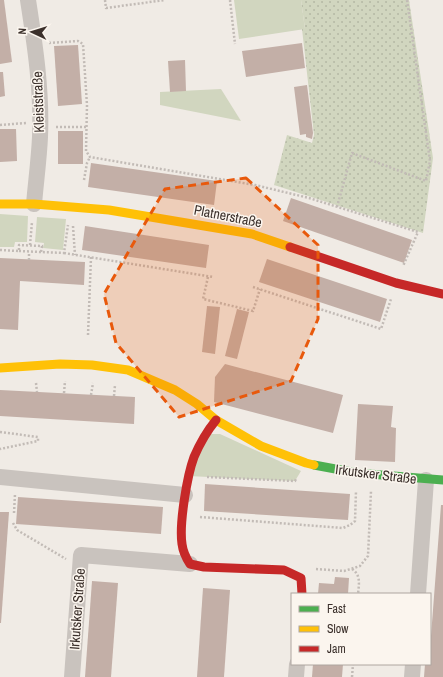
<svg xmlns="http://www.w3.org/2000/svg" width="443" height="677" viewBox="0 0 443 677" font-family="'Archivo Narrow',sans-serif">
<defs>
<pattern id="garden-dots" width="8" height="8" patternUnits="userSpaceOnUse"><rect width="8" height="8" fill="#d1d6bf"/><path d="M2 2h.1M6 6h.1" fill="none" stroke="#b4b8a4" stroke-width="1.8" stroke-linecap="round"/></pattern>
</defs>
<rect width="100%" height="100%" fill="#f0ebe5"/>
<g fill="#d1d6bf">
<polygon points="234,0 301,0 305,29 239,39"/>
<polygon points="221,89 241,121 160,105 160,92"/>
<polygon points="0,214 28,216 27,242 15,242 14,247 0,247"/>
<polygon points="37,217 66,219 63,250 43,248 44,243 35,242"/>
<polygon points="205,434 220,434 301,471 295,481 188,476"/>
</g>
<polygon fill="url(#garden-dots)" points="301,0 409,0 433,158 423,233 274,185 287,135 312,143 314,135 302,29 305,29"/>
<g fill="#c3afa7">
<polygon points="0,0 4,0 12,62 0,64"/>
<polygon points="302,43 305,68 246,77 242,51"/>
<polygon points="78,45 82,104 58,106 54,46"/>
<polygon points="185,60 186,91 170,92 168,61"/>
<polygon points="0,72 3,72 5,96 0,97"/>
<polygon points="307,85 313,133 312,139 306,137 306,134 300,135 294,87"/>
<polygon points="0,129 16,129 17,161 0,162"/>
<rect x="58" y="131" width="25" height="33"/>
<polygon points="91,163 217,181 214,205 88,187"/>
<polygon points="291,198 412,240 404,263 283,221"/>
<polygon points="85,226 209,245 206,268 82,250"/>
<polygon points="0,258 85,262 84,285 20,281 18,330 0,329"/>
<polygon points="267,259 387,299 380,322 259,282"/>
<polygon points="207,306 220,307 215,354 202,352"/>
<polygon points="237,309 249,312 237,359 225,356"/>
<polygon points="225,364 343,395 333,433 214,402 215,377"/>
<polygon points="0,390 135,397 134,424 0,416"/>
<polygon points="358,404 393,406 391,427 396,428 395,462 355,460"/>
<polygon points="205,484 350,494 348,520 204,511"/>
<polygon points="18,497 163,507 161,534 16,524"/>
<polygon points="441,505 443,505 443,677 424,677 425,664 430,664 430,649"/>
<polygon points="0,512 9,512 1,623 0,623"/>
<polygon points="335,577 349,578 348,594 318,594 319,583 334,584"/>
<polygon points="92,581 118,583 111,677 85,677"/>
<polygon points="203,588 230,590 224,677 197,677"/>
<polygon points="313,664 343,664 342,677 312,677"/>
</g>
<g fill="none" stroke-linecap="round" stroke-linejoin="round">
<g stroke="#c2bbb6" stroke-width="2.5" stroke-dasharray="2 2" stroke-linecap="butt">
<polyline points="105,0 106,8 165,0"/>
<polyline points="230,0 235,44"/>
<polyline points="49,43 78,41 83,44 87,105 86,151 90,157 255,185 309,198 418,232 403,266"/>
<polyline points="0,125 26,123"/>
<polyline points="56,127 87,127"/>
<polyline points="84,180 87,163 90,157"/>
<polyline points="337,207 352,153 426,181 430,161 407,0"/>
<polyline points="73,226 75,255"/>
<polyline points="30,245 32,222"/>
<polyline points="0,250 19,251 19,245 42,246 41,252 64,253 68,225"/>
<polyline points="19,251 41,252"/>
<polyline points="64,253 213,277"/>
<polyline points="29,260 29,252"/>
<polyline points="208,277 203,299 253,311 260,289"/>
<polyline points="253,287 381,329 391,299"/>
<polyline points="88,335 91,257"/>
<polyline points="36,383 37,392"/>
<polyline points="64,393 65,381"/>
<polyline points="91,395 93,383"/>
<polyline points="114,396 115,385"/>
<polyline points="0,432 38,437 38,441 0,449"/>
<polyline points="207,477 295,481 296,479"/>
<polyline points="14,513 15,494"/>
<polyline points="200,517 343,528 350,525 355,521 356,491"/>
<polyline points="13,523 17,530 66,559"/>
<polyline points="316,569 344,571 360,566 368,556 371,491"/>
<path d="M352 569C361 575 359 584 358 594"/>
<polyline points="352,677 353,664"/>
</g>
<g stroke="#c9c3be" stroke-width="16">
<path d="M28 0C35 45 42 91 40 137 39 159 36 181 34 204"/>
<polyline points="0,477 185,495"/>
<polyline points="418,594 426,480"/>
<polyline points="72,677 81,555 190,564"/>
<polyline points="296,677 297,664"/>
<polyline points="412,677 413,664"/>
</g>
<polyline stroke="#4caf50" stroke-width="9" points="314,465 357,473 443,480"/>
<g stroke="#ffc107" stroke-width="9">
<polyline points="0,204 34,204 109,210 252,234 290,247"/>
<polyline points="0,368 60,364 92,365 128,370 175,390 197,404 216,420 261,446 306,463 314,465"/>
</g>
<g stroke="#c62828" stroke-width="9">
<polyline points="290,247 396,283 443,294"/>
<path d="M216 420C207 431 200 443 194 457 187 476 179 524 182 544 183 552 186 558 190 564L204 567 284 570 301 578 302 594"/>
</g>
</g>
<path fill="#e8590c" fill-opacity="0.2" stroke="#e8590c" stroke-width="3" stroke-dasharray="8 5" stroke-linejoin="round" d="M246 178 318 245V319L291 381 179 417 116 343 104 294 165 189Z"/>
<g text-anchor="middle" stroke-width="3" stroke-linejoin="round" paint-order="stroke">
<g font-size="14" fill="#3b302b" stroke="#fbf5ee">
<text transform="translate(38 102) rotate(-92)" y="5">Kleiststraße</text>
<text transform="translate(228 216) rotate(11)" y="5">Platnerstraße</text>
<text transform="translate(376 474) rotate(7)" y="5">Irkutsker Straße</text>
<text transform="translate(77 609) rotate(-86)" y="5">Irkutsker Straße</text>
</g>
</g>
<rect x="291" y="593" width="140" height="72" fill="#fbf5ee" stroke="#aea6a0"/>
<rect x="299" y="606" width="20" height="6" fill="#4caf50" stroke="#aea6a0"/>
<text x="327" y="613" font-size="12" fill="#3b302b">Fast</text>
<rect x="299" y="626" width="20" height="6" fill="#ffc107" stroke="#aea6a0"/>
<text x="327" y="633" font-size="12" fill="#3b302b">Slow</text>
<rect x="299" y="646" width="20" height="6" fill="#c62828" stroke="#aea6a0"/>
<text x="327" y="653" font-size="12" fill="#3b302b">Jam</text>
<g transform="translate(32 32) rotate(274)" stroke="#fbf5ee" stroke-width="3" paint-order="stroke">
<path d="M0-3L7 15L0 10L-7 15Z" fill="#3b302b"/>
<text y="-6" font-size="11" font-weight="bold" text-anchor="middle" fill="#3b302b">N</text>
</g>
</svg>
